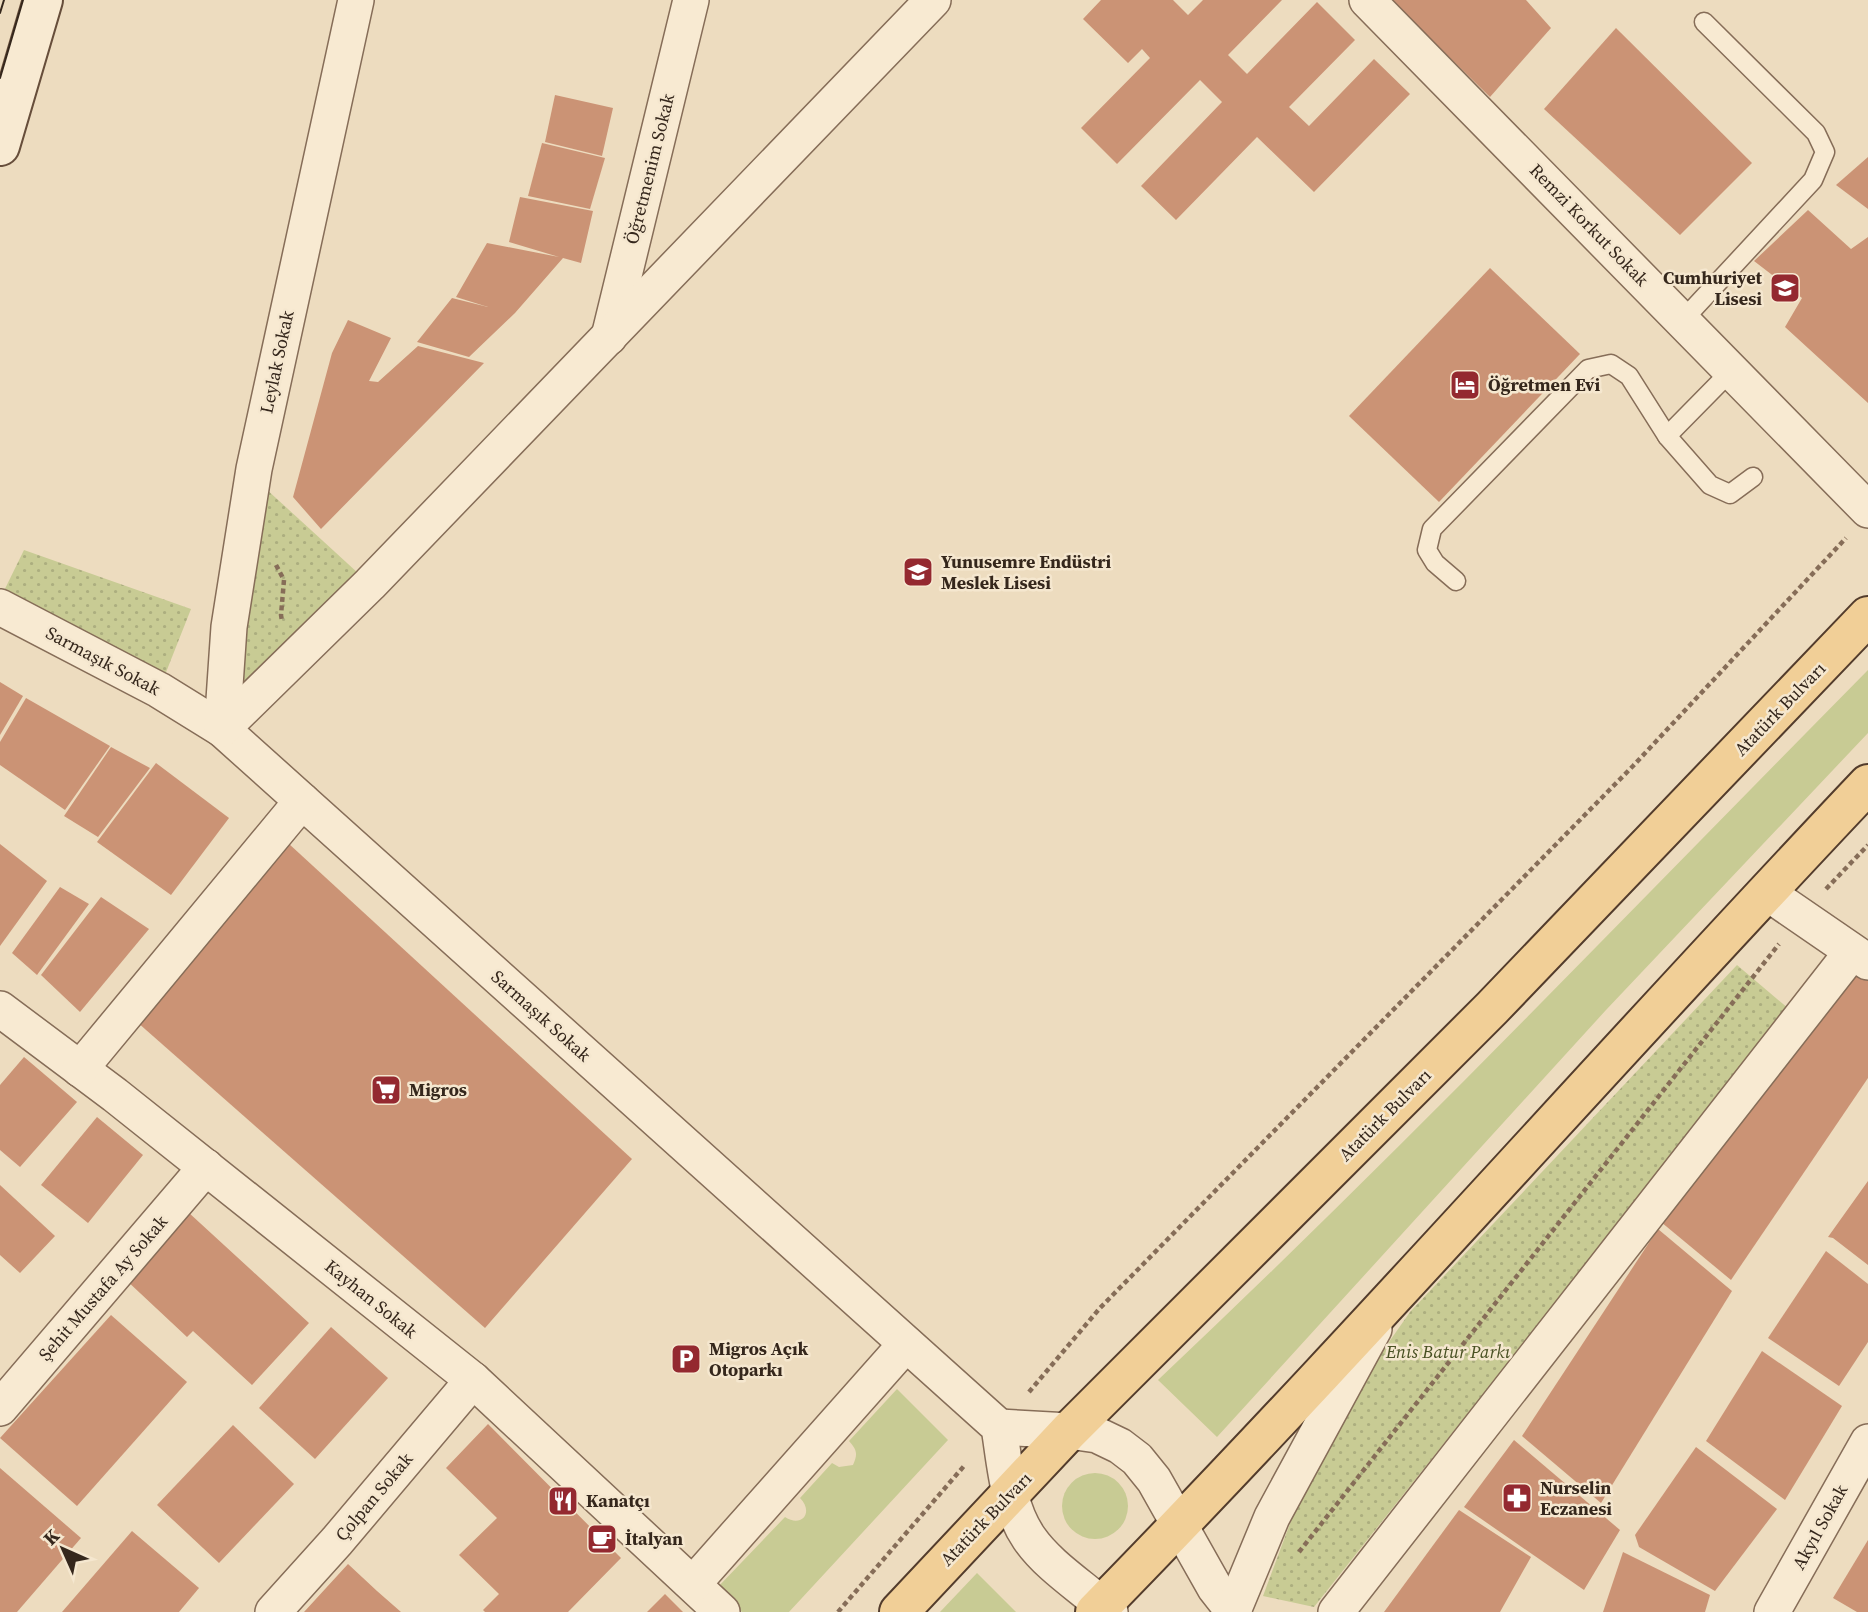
<svg xmlns="http://www.w3.org/2000/svg" width="1868" height="1612" viewBox="0 0 1868 1612" font-family="'Source Serif 4',serif">
<defs>
<pattern id="park-dots" width="8" height="8" patternUnits="userSpaceOnUse" patternTransform="scale(1.75)"><rect width="8" height="8" fill="#c8cb94"/><path d="M2 2h.1M6 6h.1" fill="none" stroke="#acae7f" stroke-width="1.8" stroke-linecap="round"/></pattern>
</defs>
<rect width="100%" height="100%" fill="#eddcbf"/>
<g fill="#c8cb94">
<path d="M1868 670V733L1606 1010 1217 1437 1158 1380C1402 1150 1633 908 1868 670Z"/>
<path d="M897 1389 948 1440 789 1612H742L717 1588 785 1517C802 1528 814 1512 800 1498L832 1463 839 1467 853 1465C858 1454 857 1450 849 1441Z"/>
<circle cx="1095" cy="1506" r="33"/>
<polygon points="977,1573 1016,1612 940,1612"/>
</g>
<g fill="url(#park-dots)">
<polygon points="253,477 370,584 222,729"/>
<polygon points="24,550 191,609 159,690 0,599"/>
<polygon points="1737,965 1789,1009 1314,1607 1263,1596 1307,1478 1354,1392 1410,1312"/>
</g>
<g fill="#cb9375">
<polygon points="1101,0 1173,0 1188,15 1203,0 1282,0 1228,55 1247,74 1317,2 1355,40 1289,107 1309,126 1374,59 1410,94 1314,192 1257,137 1176,220 1141,186 1222,102 1200,80 1117,164 1081,128 1150,58 1142,49 1128,63 1083,19"/>
<polygon points="1391,0 1526,0 1551,28 1490,97"/>
<polygon points="1616,28 1752,163 1680,235 1544,109"/>
<polygon points="555,95 613,108 602,156 545,142"/>
<polygon points="542,143 605,158 590,209 528,196"/>
<polygon points="1868,157 1868,209 1836,185"/>
<polygon points="520,197 593,211 581,263 563,258 515,313 469,357 417,342 452,298 488,307 456,297 487,243 559,257 509,242"/>
<polygon points="1808,210 1851,249 1868,237 1868,403 1785,327 1802,298 1754,261"/>
<polygon points="1490,268 1580,354 1439,502 1349,416"/>
<polygon points="348,320 391,338 369,381 378,382 418,346 484,363 321,529 293,497 332,353"/>
<polygon points="0,682 23,696 0,735"/>
<polygon points="26,698 110,746 65,810 0,765 0,742"/>
<polygon points="111,747 150,768 98,837 64,816"/>
<polygon points="156,763 229,818 171,895 97,842"/>
<polygon points="288,843 632,1159 485,1328 137,1022"/>
<polygon points="0,844 47,881 0,946"/>
<polygon points="60,887 89,904 37,975 12,953"/>
<polygon points="101,897 149,929 80,1012 41,975"/>
<polygon points="1852,964 1868,979 1868,1078 1731,1280 1661,1222"/>
<polygon points="24,1057 77,1102 20,1167 0,1150 0,1085"/>
<polygon points="97,1117 143,1155 88,1223 41,1185"/>
<polygon points="1868,1181 1868,1265 1833,1238 1828,1237"/>
<polygon points="0,1185 55,1236 20,1273 0,1255"/>
<polygon points="188,1212 309,1323 252,1385 193,1331 187,1337 125,1279"/>
<polygon points="1658,1229 1732,1291 1601,1503 1522,1436"/>
<polygon points="1826,1251 1868,1284 1868,1342 1839,1386 1768,1338"/>
<polygon points="111,1315 187,1382 77,1506 0,1438"/>
<polygon points="331,1327 388,1378 315,1459 259,1408"/>
<polygon points="1762,1351 1842,1406 1785,1500 1706,1441"/>
<polygon points="488,1424 621,1558 568,1612 485,1612 483,1610 499,1594 459,1555 497,1518 446,1468"/>
<polygon points="233,1425 294,1484 219,1563 157,1505"/>
<polygon points="1514,1440 1620,1530 1584,1590 1464,1507"/>
<polygon points="1696,1447 1777,1509 1715,1591 1639,1547 1635,1535"/>
<polygon points="0,1468 81,1538 17,1612 0,1612"/>
<polygon points="1459,1510 1531,1557 1500,1612 1384,1612"/>
<polygon points="132,1531 199,1588 179,1612 62,1612"/>
<polygon points="1868,1540 1868,1612 1857,1612 1833,1598"/>
<polygon points="1623,1552 1710,1595 1705,1612 1603,1612"/>
<polygon points="348,1564 377,1591 401,1612 304,1612"/>
<polygon points="665,1594 683,1612 647,1612"/>
</g>
<g fill="none" stroke-linecap="round" stroke-linejoin="round">
<g stroke="#866d58" stroke-width="21">
<g id="service">
<polyline points="1682,321 1813,180 1825,152 1816,133 1704,22"/>
<polyline points="1667,436 1731,371"/>
<polyline points="1456,581 1435,563 1427,550 1432,529 1588,369 1611,364 1629,376 1667,436 1710,485 1730,494 1753,477"/>
</g>
</g>
<g stroke="#866d58" stroke-width="38">
<g id="minor">
<polyline points="1367,0 1868,510"/>
<polyline points="609,337 691,0"/>
<path d="M0 607 159 690 222 729 999 1427C1005 1464 1007 1506 1029 1538 1049 1567 1084 1588 1110 1612"/>
<polyline points="222,729 370,584 933,0"/>
<polyline points="222,729 229,627 254,469 356,0"/>
<polyline points="1766,892 1868,962"/>
<polyline points="0,1009 115,1095 473,1380 722,1612"/>
<polyline points="80,1069 302,801"/>
<polyline points="0,1408 206,1167"/>
<polyline points="999,1427 1069,1431 1097,1435 1120,1446 1137,1459 1154,1480 1215,1588 1234,1612"/>
<polyline points="693,1584 906,1344"/>
<polyline points="1233,1611 1272,1517 1374,1329"/>
<polyline points="273,1612 337,1541 473,1380"/>
<polyline points="1336,1612 1852,952"/>
<polyline points="1772,1612 1868,1442"/>
</g>
</g>
<g stroke="#674e3b" stroke-width="42">
<polyline id="secondary" points="0,146 43,0"/>
</g>
<g stroke="#533c2c" stroke-width="42">
<g id="primary">
<polyline points="899,1612 1069,1431 1492,1008 1868,616"/>
<path d="M1095 1612C1359 1342 1608 1058 1868 784"/>
</g>
</g>
<g stroke="#866d58" stroke-width="4.5" stroke-dasharray="5 3.5" stroke-linecap="butt">
<polyline points="276,565 284,580 281,615 282,621"/>
<polyline points="1826,889 1868,845"/>
<polyline points="1029,1392 1100,1308 1633,766 1846,538"/>
<polyline points="1299,1552 1779,944"/>
<polyline points="838,1612 964,1466"/>
</g>
<use href="#service" stroke="#f8ead2" stroke-width="18"/>
<use href="#minor" stroke="#f8ead2" stroke-width="35"/>
<use href="#secondary" stroke="#f8ead2" stroke-width="38"/>
<use href="#primary" stroke="#f1cf97" stroke-width="38"/>
<g stroke="#35271c" stroke-width="2">
<polyline points="0,13 4,0"/>
<polyline points="0,78 23,0"/>
</g>
</g>
<defs>
<g id="school-square" transform="scale(1.575)"><rect x="-9" y="-9" width="18" height="18" rx="4" fill="#942930" stroke="#f5e7cf"/><path d="M0-5L7-2L0 1L-7-2ZM-4 1L0 2.5L4 1V4Q0 6-4 4Z" fill="#fff"/></g>
<g id="hotel-square" transform="scale(1.575)"><rect x="-9" y="-9" width="18" height="18" rx="4" fill="#942930" stroke="#f5e7cf"/><path d="M-6-4.5h1.5V1H6V5H4.5V3h-9V5H-6ZM-4 0a1.8 1.8 0 1 1 3.6 0ZM.5 0V-2.5h3Q6-2.5 6 0Z" fill="#fff"/></g>
<g id="supermarket-square" transform="scale(1.575)"><rect x="-9" y="-9" width="18" height="18" rx="4" fill="#942930" stroke="#f5e7cf"/><path d="M-6-5.5h2.5l.6 2H6L4.5 2H-2.5L-4.4-4H-6ZM-1.5 3.2a1.3 1.3 0 1 0 .1 0ZM3 3.2a1.3 1.3 0 1 0 .1 0Z" fill="#fff"/></g>
<g id="parking-square" transform="scale(1.575)"><rect x="-9" y="-9" width="18" height="18" rx="4" fill="#942930" stroke="#f5e7cf"/><path d="M-3.5-5.5H1a3.5 3.5 0 0 1 0 7H-1V5.5H-3.5ZM-1-3.4V-.6H.8a1.4 1.4 0 0 0 0-2.8Z" fill="#fff"/></g>
<g id="pharmacy-square" transform="scale(1.575)"><rect x="-9" y="-9" width="18" height="18" rx="4" fill="#942930" stroke="#f5e7cf"/><path d="M-2-6h4v4h4v4h-4v4h-4v-4h-4v-4h4Z" fill="#fff"/></g>
<g id="restaurant-square" transform="scale(1.575)"><rect x="-9" y="-9" width="18" height="18" rx="4" fill="#942930" stroke="#f5e7cf"/><path d="M-5-6h1v4h1v-4h1v4h1v-4h1v5L-1.5 .5V6h-2V.5L-5-1ZM5-6V6H3V1.5H1.5Q1.5-4 5-6Z" fill="#fff"/></g>
<g id="cafe-square" transform="scale(1.575)"><rect x="-9" y="-9" width="18" height="18" rx="4" fill="#942930" stroke="#f5e7cf"/><path d="M-5.5-4.5H6V0H3Q3 3.5 0 3.5H-2.5Q-5.5 3.5-5.5 0ZM3-3.2v2h1.7v-2ZM-6 4.5H4V6H-6Z" fill="#fff"/></g>
</defs>
<g fill-rule="evenodd">
<use href="#school-square" x="1785" y="288"/>
<use href="#hotel-square" x="1465" y="385"/>
<use href="#school-square" x="918" y="572"/>
<use href="#supermarket-square" x="386" y="1090"/>
<use href="#parking-square" x="686" y="1359"/>
<use href="#pharmacy-square" x="1517" y="1498"/>
<use href="#restaurant-square" x="563" y="1501"/>
<use href="#cafe-square" x="602" y="1539"/>
</g>
<g text-anchor="middle" stroke-width="5" stroke-linejoin="round" paint-order="stroke">
<g font-size="18" fill="#35271c" stroke="#f5e7cf">
<text transform="translate(650 169) rotate(-76)" y="6">Öğretmenim Sokak</text>
<text transform="translate(1589 225) rotate(46)" y="6">Remzi Korkut Sokak</text>
<text transform="translate(277 362) rotate(-78)" y="6">Leylak Sokak</text>
<text transform="translate(103 661) rotate(28)" y="6">Sarmaşık Sokak</text>
<text transform="translate(1780 709) rotate(-46)" y="6">Atatürk Bulvarı</text>
<text transform="translate(541 1016) rotate(42)" y="6">Sarmaşık Sokak</text>
<text transform="translate(1385 1115) rotate(-45)" y="6">Atatürk Bulvarı</text>
<text transform="translate(103 1288) rotate(-49)" y="6">Şehit Mustafa Ay Sokak</text>
<text transform="translate(371 1299) rotate(39)" y="6">Kayhan Sokak</text>
<text transform="translate(374 1497) rotate(-50)" y="6">Çolpan Sokak</text>
<text transform="translate(986 1519) rotate(-46)" y="6">Atatürk Bulvarı</text>
<text transform="translate(1820 1527) rotate(-61)" y="6">Akyıl Sokak</text>
</g>
<g font-size="18" font-weight="bold" fill="#35271c" stroke="#f5e7cf" text-anchor="start">
<text x="1762" y="284" text-anchor="end">Cumhuriyet<tspan x="1762" dy="21">Lisesi</tspan></text>
<text x="1488" y="391">Öğretmen Evi</text>
<text x="941" y="568">Yunusemre Endüstri<tspan x="941" dy="21">Meslek Lisesi</tspan></text>
<text x="409" y="1096">Migros</text>
<text x="709" y="1355">Migros Açık<tspan x="709" dy="21">Otoparkı</tspan></text>
<text x="1540" y="1494">Nurselin<tspan x="1540" dy="21">Eczanesi</tspan></text>
<text x="586" y="1507">Kanatçı</text>
<text x="625" y="1545">İtalyan</text>
</g>
<g font-size="18" font-style="italic" fill="#495123" stroke="#f5e7cf">
<text x="1448" y="1358">Enis Batur Parkı</text>
</g>
</g>
<g transform="translate(63 1549) rotate(315)" stroke="#f5e7cf" stroke-width="5" paint-order="stroke">
<path d="M0-5L12 26L0 18L-12 26Z" fill="#35271c"/>
<text y="-10" font-size="19" font-weight="bold" text-anchor="middle" fill="#35271c">K</text>
</g>
</svg>
